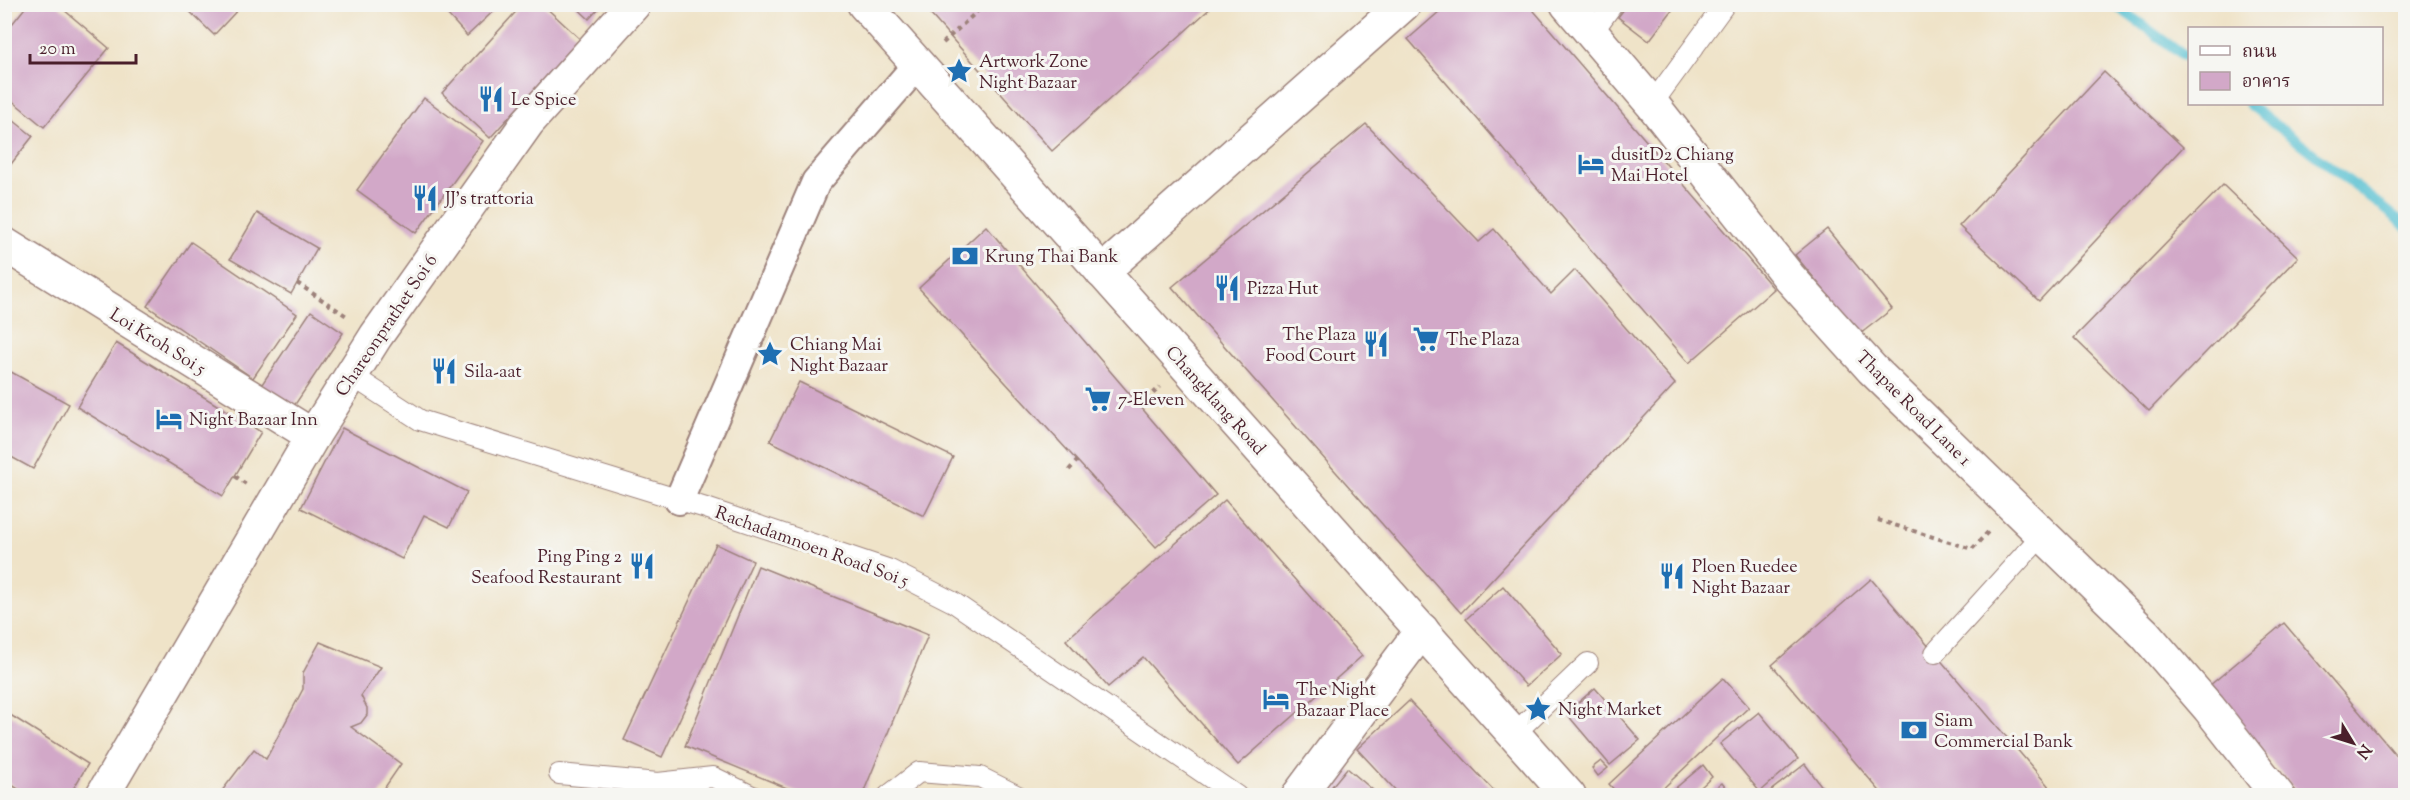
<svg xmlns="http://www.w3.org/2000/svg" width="2410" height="800" viewBox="0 0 2410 800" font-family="'Sorts Mill Goudy','Noto Serif Thai',serif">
<rect width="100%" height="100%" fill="#f6f6f2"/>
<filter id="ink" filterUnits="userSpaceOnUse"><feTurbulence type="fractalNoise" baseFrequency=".0167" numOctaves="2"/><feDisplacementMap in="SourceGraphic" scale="12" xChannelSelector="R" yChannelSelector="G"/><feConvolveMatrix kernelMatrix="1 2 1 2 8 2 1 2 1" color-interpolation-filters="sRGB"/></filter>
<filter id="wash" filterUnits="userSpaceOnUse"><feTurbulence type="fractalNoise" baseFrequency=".008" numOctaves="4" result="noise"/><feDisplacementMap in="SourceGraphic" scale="24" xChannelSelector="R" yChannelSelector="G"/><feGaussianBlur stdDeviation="1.35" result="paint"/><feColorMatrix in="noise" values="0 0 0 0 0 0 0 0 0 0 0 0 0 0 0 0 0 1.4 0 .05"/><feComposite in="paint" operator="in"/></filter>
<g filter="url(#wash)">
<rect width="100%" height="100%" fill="#efe3c8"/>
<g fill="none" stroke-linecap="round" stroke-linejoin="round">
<g stroke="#55c0d1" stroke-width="10">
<polyline points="2114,4 2190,60"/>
<polyline points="2249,104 2398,219 2406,228"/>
</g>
</g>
<g id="blocks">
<g fill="#d2a8c8">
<polygon points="28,4 57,4 109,48 44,127 4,94 4,34"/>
<polygon points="182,4 243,4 214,35"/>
<polygon points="438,4 501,4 467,36"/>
<polygon points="523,4 542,4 580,39 490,138 442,93"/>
<polygon points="573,4 603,4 589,19"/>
<polygon points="921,4 1215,4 1052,151"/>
<polygon points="1448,4 1528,4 1774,289 1689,363 1408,39"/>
<polygon points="1628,4 1677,4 1649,41 1618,17"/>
<polygon points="2104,72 2183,147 2039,301 1959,226"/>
<polygon points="424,98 483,141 416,233 357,190"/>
<polygon points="4,113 33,136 4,173"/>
<polygon points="1366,124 1479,242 1494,229 1551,294 1575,270 1675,384 1461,613 1172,287"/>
<polygon points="2223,185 2298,257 2149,411 2074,338"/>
<polygon points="257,213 317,248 291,294 230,259"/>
<polygon points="986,226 1216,495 1156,547 919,288"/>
<polygon points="1827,229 1892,309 1860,334 1795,255"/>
<polygon points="191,242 297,314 253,378 147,306"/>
<polygon points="311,311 343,333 290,412 258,390"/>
<polygon points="116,343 261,432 223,496 77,407"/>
<polygon points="4,368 69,404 33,469 4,453"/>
<polygon points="799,382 953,457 924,516 770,441"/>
<polygon points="342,428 467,492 449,527 424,515 402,559 301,508"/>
<polygon points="1225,500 1362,656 1238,765 1143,657 1108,687 1066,640"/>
<polygon points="716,544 753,561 662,757 624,740"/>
<polygon points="758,566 928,635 862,796 806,796 685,746"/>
<polygon points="1871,579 2057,796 1884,796 1772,665"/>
<polygon points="1503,586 1562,654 1526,686 1466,619"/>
<polygon points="2284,623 2406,767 2406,796 2300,796 2209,686"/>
<polygon points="320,642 381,667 361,696 367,708 367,715 361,723 351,727 401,764 379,796 218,796 254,749 266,759 303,689 303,673"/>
<polygon points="1723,678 1749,707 1655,796 1620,796 1609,784"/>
<polygon points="1595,688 1640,740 1610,765 1566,713"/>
<polygon points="1409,701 1499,796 1401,796 1357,749"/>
<polygon points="4,711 88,764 69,796 29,796 4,780"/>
<polygon points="1759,712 1798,759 1760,792 1720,744"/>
<polygon points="1601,761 1608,768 1598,776 1592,768"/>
<polygon points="1805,764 1829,796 1772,796 1769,792"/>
<polygon points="1703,765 1712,777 1691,796 1666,796"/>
<polygon points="1347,768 1380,796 1324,796"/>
<polygon points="1722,783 1732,796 1705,796"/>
</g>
</g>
</g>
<g filter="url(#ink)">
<use href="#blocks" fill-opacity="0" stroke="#9c817a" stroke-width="1.5"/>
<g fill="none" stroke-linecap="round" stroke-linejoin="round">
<g stroke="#9c817a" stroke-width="22">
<g id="service">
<polyline points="1592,33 1613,4"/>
<polyline points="1652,104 1725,4"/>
<polyline points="351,375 420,420 706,508 890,570 953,602 1237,796"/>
<polyline points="1935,653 2043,534"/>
<polyline points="1514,734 1588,663"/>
<polyline points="559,774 658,783 713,777 752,796"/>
<polyline points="888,796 919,772 980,777 1018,796"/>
</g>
</g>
<g stroke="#9c817a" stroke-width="32">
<polyline id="pedestrian" points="679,500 816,182 917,65"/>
</g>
<g stroke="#9c817a" stroke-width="36">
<g id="minor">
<polyline points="1567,4 1652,104 1789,277 1872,369 2145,634 2209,708 2278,796"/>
<polyline points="4,244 313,436"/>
<polyline points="1102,272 1404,4"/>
<polyline points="102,796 313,436 376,336 528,122 634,4"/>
<polyline points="1298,796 1422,630"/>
</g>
</g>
<g stroke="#9c817a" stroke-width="36">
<polyline id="tertiary" points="864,4 1569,796"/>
</g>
<g stroke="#9c817a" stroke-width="4" stroke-dasharray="4.5 4.5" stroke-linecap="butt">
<polyline points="943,43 985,4"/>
<polyline points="297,283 348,317"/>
<polyline points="1140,406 1160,387"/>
<polyline points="1069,470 1077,461"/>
<polyline points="235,476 246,484"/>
<polyline points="1878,520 1972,549 1990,530"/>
</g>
<use href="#service" stroke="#fff" stroke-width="20"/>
<use href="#pedestrian" stroke="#fff" stroke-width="28"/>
<use href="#minor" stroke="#fff" stroke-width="33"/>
<use href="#tertiary" stroke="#fff" stroke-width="33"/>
</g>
</g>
<defs>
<g id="sight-bare" transform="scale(2.07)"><path d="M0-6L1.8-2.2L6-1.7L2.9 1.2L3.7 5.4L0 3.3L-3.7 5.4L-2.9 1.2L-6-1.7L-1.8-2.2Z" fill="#1f6fb2" stroke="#f6f6f2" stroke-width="2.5" paint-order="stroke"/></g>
<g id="restaurant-bare" transform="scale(2.07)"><path d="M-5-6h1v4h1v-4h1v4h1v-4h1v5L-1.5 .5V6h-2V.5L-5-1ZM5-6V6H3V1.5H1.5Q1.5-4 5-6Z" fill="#1f6fb2" stroke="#f6f6f2" stroke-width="2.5" paint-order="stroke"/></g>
<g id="hotel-bare" transform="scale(2.07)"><path d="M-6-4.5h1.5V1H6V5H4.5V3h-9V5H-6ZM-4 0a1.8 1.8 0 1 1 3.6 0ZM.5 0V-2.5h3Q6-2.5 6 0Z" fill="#1f6fb2" stroke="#f6f6f2" stroke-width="2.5" paint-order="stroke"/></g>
<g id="bank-bare" transform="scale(2.07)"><path d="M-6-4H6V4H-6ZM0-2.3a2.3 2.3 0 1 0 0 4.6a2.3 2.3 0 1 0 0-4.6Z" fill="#1f6fb2" stroke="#f6f6f2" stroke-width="2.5" paint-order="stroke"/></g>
<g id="supermarket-bare" transform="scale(2.07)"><path d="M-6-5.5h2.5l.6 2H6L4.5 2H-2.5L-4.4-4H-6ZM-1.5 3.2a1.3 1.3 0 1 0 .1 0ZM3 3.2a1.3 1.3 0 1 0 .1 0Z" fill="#1f6fb2" stroke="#f6f6f2" stroke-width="2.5" paint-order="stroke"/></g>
</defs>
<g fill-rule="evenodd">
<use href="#sight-bare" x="959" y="71"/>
<use href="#restaurant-bare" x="491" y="99"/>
<use href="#hotel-bare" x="1591" y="164"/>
<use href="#restaurant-bare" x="425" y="198"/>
<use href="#bank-bare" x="965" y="256"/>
<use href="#restaurant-bare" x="1227" y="288"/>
<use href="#supermarket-bare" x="1426" y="339"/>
<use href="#restaurant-bare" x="1376" y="344"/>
<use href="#sight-bare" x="770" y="354"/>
<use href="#restaurant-bare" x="444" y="371"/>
<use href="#supermarket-bare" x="1098" y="399"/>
<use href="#hotel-bare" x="169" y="419"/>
<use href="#restaurant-bare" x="642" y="566"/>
<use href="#restaurant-bare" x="1672" y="576"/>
<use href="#hotel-bare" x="1276" y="699"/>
<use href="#sight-bare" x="1538" y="709"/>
<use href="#bank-bare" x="1914" y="730"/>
</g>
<g text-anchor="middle" stroke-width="6" stroke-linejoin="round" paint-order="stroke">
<g font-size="18" fill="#4a1f2b" stroke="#f6f6f2" text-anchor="start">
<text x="979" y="67">Artwork Zone<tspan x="979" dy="21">Night Bazaar</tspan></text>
<text x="511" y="105">Le Spice</text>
<text x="1611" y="160">dusitD2 Chiang<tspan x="1611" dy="21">Mai Hotel</tspan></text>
<text x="445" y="204">JJ's trattoria</text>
<text x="985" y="262">Krung Thai Bank</text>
<text x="1247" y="294">Pizza Hut</text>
<text x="1356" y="340" text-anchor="end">The Plaza<tspan x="1356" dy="21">Food Court</tspan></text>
<text x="1446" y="345">The Plaza</text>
<text x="790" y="350">Chiang Mai<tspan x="790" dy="21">Night Bazaar</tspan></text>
<text x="464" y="377">Sila-aat</text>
<text x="1118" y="405">7-Eleven</text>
<text x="189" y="425">Night Bazaar Inn</text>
<text x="622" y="562" text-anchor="end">Ping Ping 2<tspan x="622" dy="21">Seafood Restaurant</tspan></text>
<text x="1692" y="572">Ploen Ruedee<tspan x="1692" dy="21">Night Bazaar</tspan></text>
<text x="1296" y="695">The Night<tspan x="1296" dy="21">Bazaar Place</tspan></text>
<text x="1558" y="715">Night Market</text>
<text x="1934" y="726">Siam<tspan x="1934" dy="21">Commercial Bank</tspan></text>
</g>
<g font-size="18" fill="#4a1f2b" stroke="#f6f6f2">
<text transform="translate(386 325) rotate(-56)" y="6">Chareonprathet Soi 6</text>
<text transform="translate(158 341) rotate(32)" y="6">Loi Kroh Soi 5</text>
<text transform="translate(1216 400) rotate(48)" y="6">Changklang Road</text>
<text transform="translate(1914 408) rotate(45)" y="6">Thapae Road Lane 1</text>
<text transform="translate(812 546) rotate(20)" y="6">Rachadamnoen Road Soi 5</text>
</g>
</g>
<rect width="2410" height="800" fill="none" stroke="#f6f6f2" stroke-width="24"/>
<rect x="2188" y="27" width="195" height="78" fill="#f6f6f2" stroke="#b1a0a2" stroke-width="1.5"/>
<rect x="2200" y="46" width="30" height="9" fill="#ffffff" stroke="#b1a0a2" stroke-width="1.5"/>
<text x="2242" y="57" font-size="18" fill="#4a1f2b">ถนน</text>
<rect x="2200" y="72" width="30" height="18" fill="#d2a8c8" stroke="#b1a0a2" stroke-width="1.5"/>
<text x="2242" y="87" font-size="18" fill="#4a1f2b">อาคาร</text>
<g transform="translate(2353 743) rotate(128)" stroke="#f6f6f2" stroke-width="4.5" paint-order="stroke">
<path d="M0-4.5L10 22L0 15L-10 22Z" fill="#4a1f2b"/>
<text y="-9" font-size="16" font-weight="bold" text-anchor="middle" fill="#4a1f2b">N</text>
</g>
<path d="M30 54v9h106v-9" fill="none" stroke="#4a1f2b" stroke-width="3"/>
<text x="39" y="54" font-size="18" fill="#4a1f2b" stroke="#f6f6f2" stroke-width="4.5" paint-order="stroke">20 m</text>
</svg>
